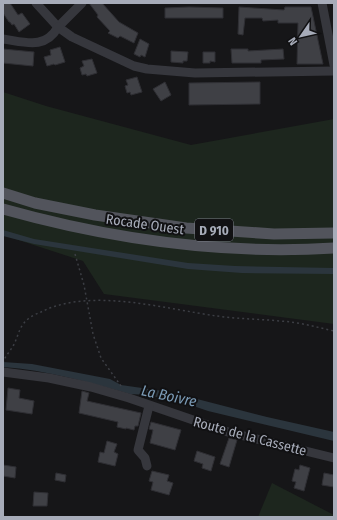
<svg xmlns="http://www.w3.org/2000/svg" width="337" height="520" viewBox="0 0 337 520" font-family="'Fira Sans Condensed',sans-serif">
<rect width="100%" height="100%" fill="#161618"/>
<g fill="#1d261e">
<polygon points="3,92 46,106 191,145 334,119 334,324 104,294 83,261 3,235"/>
<polygon points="272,483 334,515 334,517 258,517"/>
</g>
<g fill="#2b353d">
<polygon points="3,230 34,239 188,263 235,266 334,268 334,274 242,273 188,269 34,244 3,236"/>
<path d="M3 362 32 364 110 379 121 385 170 392 267 417 334 432V441L208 411 173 399 148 396V395L130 394C88 382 46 370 3 367Z"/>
</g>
<g fill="#3f4045" stroke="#2f2f34">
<polygon points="3,3 10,3 18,15 22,13 30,24 19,32 14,24 12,25 10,22 9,22 3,13"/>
<polygon points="89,3 102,3 119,22 138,33 134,43 120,36 118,38 108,33 110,31 97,17 98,15"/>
<polygon points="189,7 223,8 223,18 165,18 165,8"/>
<polygon points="239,7 284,10 285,7 311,7 323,64 297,64 298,23 278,23 278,20 263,21 262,18 245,18 243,35 238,34"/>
<polygon points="140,39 149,44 145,57 141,55 140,57 134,54"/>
<polygon points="60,47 65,62 55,65 54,64 47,66 44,57 51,55 50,50"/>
<polygon points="3,49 34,52 33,66 3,63"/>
<polygon points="231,49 248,49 248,51 283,49 284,59 261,60 261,63 232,63"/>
<polygon points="171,51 188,52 187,61 183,61 183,63 171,62"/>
<polygon points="203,52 215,52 215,62 210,61 210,63 203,63"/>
<polygon points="92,59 97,73 87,76 86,74 82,75 80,68 84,66 82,61"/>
<polygon points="137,77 142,92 131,95 130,92 127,93 125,86 128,85 126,80"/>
<polygon points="165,82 171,95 161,101 153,89"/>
<polygon points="260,82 260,104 189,105 189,83"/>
<polygon points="8,388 20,390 19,398 34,401 32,414 6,410"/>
<polygon points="82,391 89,393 87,401 141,413 138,426 135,426 134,430 126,428 126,429 117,427 118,422 79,413"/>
<polygon points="151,422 181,430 175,450 150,443 153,430 149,429"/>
<polygon points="229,438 237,440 229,467 220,464"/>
<polygon points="107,441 117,444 114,452 118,454 115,466 98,462 100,452 104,453"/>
<polygon points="197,451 215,457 211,471 202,468 203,464 194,461"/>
<polygon points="3,465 16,467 15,478 3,476"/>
<polygon points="300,465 310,468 304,491 294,488 296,482 292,481 295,469 299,470"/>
<polygon points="152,471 169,475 167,481 173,483 169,495 151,490 153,482 149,481"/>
<polygon points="56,473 66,475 65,482 55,480"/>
<polygon points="324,473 334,475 334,487 322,485"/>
<polygon points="34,492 48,493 47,506 33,506"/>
</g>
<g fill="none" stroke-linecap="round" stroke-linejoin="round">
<g stroke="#3c3e44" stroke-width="1.5" stroke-dasharray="2 3" stroke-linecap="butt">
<polyline points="75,254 84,285 93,334 101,358 121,386"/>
<path d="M3 363C5 355 12 350 15 342 18 336 19 329 24 323 28 318 35 314 41 312 90 287 165 309 217 316 238 319 259 319 280 321 299 322 316 327 334 331"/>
</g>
<g stroke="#36373d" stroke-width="9">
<polyline points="36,3 58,27 82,3"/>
<polyline points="322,3 334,65"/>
<path d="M3 39C25 42 45 50 58 27L72 37 134 66 147 69 195 73 334 71"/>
<polyline points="3,372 49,378 91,387 129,398 228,432 334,458"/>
<polyline points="147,466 145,458 138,450 149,406"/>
</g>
<g stroke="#52545c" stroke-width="11">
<polyline points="3,193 35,203 95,215 186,228 274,234 334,233"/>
<path d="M3 209C110 239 222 255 334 248"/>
</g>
</g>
<g text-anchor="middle" stroke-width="4" stroke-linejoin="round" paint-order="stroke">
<rect fill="#111113" stroke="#7a7e87" stroke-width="1" x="195" y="219" width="38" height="22" rx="3"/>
<g font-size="13" font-weight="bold" fill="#a7acb9">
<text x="214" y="235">D 910</text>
</g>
<g font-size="14" fill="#a7acb9" stroke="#111113">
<text transform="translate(145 224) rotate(8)" y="5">Rocade Ouest</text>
<text transform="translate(250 436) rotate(15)" y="5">Route de la Cassette</text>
</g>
<g font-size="15" font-style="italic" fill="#7b9bb6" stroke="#111113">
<text transform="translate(169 396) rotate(12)" y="5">La Boivre</text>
</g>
</g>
<rect width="337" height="520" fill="none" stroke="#a7acb9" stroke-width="8"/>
<g transform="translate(301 36) rotate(236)" stroke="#111113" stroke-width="3" paint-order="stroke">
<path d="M0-3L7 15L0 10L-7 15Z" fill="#a7acb9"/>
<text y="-6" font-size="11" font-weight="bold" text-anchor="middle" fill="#a7acb9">N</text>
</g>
</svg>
